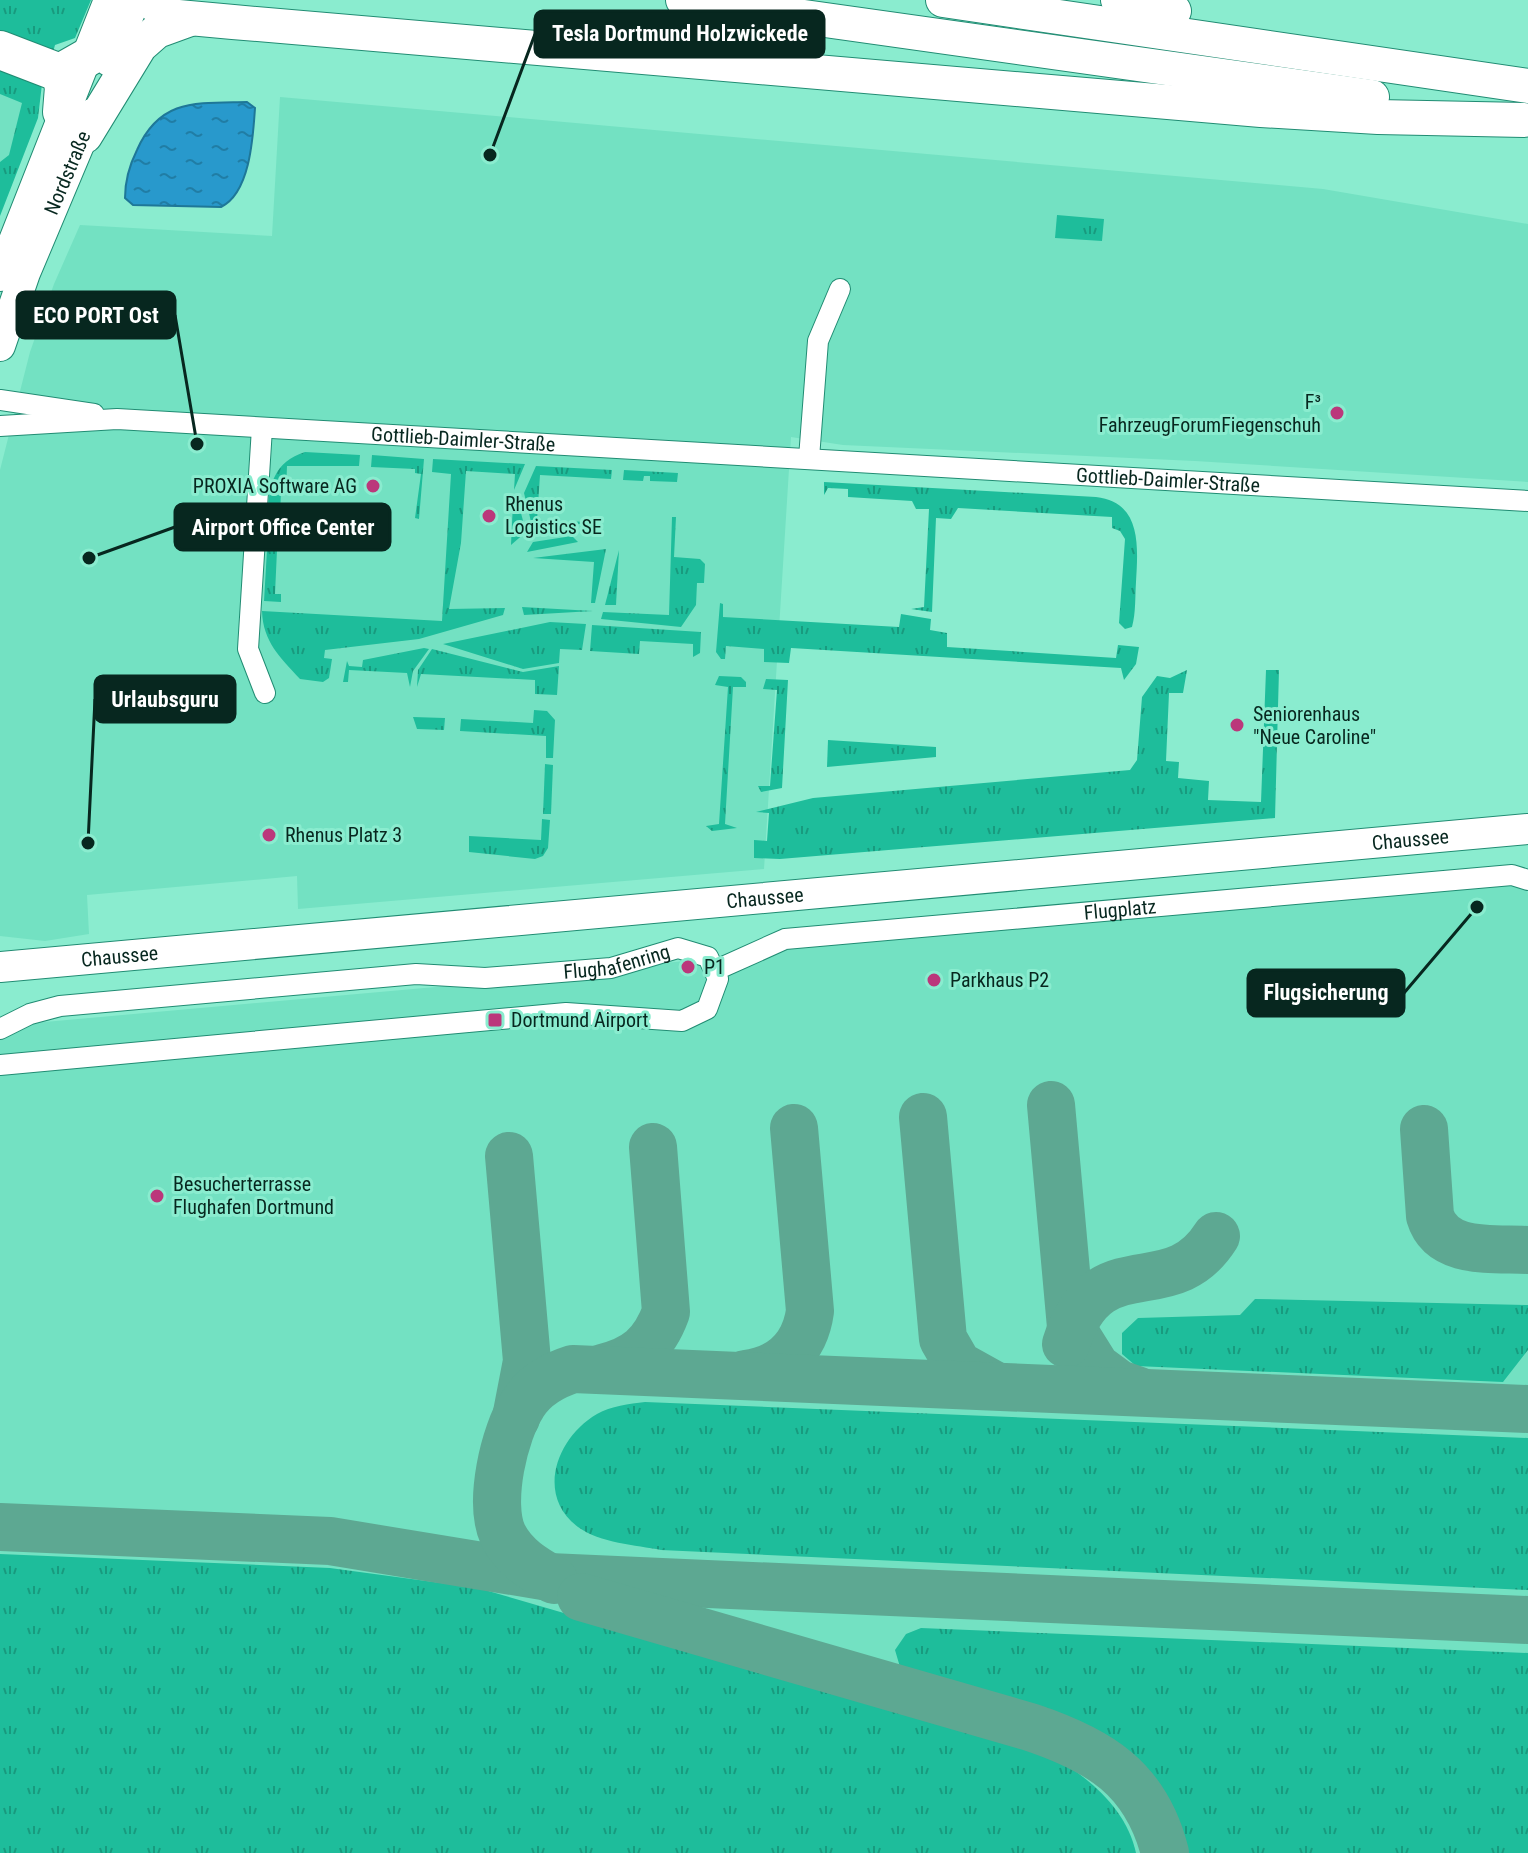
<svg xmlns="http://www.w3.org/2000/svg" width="1528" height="1853" viewBox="0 0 1528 1853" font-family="'Roboto Condensed',sans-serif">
<defs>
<pattern id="grass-tufts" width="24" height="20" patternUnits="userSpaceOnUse" patternTransform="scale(2)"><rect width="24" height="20" fill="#1ebd9b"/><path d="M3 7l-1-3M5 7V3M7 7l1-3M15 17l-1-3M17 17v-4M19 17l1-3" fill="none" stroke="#189a7e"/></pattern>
<pattern id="water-ripples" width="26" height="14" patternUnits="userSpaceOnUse" patternTransform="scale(2)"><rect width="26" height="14" fill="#2899cc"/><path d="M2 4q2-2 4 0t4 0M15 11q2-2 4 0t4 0" fill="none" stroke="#207da5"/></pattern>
</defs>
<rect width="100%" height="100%" fill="#8aeccf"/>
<g fill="#73e1c2">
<polygon points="0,83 37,93 0,205"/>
<polygon points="280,97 1323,189 1528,224 1528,482 1195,461 843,445 791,437 764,869 298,909 297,876 87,895 89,934 45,941 0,936 0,470 30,352 54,284 80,225 272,236"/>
<polygon points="1514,882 1527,888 1528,895 1528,1853 0,1853 0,1026 480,983 721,957 785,939"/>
</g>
<g fill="url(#grass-tufts)">
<polygon points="0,0 91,0 75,38 55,45 52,56 0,38"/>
<polygon points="0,60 42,84 38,118 0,216 0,162 9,155 22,103 0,94"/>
<polygon points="1057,215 1104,219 1102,241 1055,238"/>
<path d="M305 452 360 455 359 466H287L286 492H281L279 538 267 537C269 501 264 465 305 452Z"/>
<polygon points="372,455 424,459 419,519 415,518 421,474 415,473 415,469 371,467"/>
<path d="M433 459 525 464 514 490 515 474 466 471 461 543 449 609 505 608 503 615 419 639 325 650 324 658 332 659 329 678 323 682 300 679C280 657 263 642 262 611L442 621 451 474 432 472Z"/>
<polygon points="536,466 612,470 611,479 540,475 537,520 589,522 534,534 524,493"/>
<polygon points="624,470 678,473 677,482 650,481 650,476 644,476 643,481 623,480"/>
<path d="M824 482 1096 497C1142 502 1138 547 1136 582 1135 596 1136 613 1132 627L1125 629 1119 623 1125 539 1120 531 1112 528V517L958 508 951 519 936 518 932 612 911 609 924 607 929 509H916L912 501 848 497V489L828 488 824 495Z"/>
<polygon points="517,498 526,532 511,545 513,502"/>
<polygon points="672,517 676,517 674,557 700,559 705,564 704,583 697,583 696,605 681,627 601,619 603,612 669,615"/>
<polygon points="572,536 578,542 527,552 533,542"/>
<polygon points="606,549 595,603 591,603 594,562 533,558"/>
<polygon points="267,550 277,550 275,594 281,594 281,602 264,601"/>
<polygon points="619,550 616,605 605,605"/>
<polygon points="720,603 723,604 723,617 899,627 901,614 931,619 930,630 947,633 947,647 1116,658 1118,645 1139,647 1136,664 1124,680 1121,668 791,648 789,663 764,662 764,649 726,646 725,659 721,659 716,652"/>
<polygon points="522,607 593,611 524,615"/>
<polygon points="550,622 586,624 582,650 560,649 559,663 523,669 443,644"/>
<polygon points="592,625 701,632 700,653 693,657 693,644 640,641 639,654 590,651"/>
<polygon points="424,648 429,649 413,671 410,687 407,673 349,670 348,682 343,682 347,661 349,666 362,667 363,660"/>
<polygon points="432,649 523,672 559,666 557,695 535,694 535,680 421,674 417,687 418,670"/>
<polygon points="1187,670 1183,693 1169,693 1166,761 1179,762 1178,778 1209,781 1208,800 1261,802 1266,670 1279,670 1275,818 780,859 754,858 754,840 767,841 769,813 756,812 813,798 1130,770 1137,760 1142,697 1157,676 1170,678"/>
<polygon points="719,676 741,677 746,682 746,687 733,687 725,824 737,828 712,831 706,826 719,824 728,687 715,685"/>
<polygon points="766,679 788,680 782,788 761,792 758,786 770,786 777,690 763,689"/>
<polygon points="534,710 547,711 555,720 553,758 546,758 546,736 460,731 461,719 533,723"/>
<polygon points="413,717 445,718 444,730 417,729"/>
<polygon points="828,740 936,747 936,757 827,767"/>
<polygon points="545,764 553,765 551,814 543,814"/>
<polygon points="542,819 550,820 548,848 543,856 535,859 469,852 469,836 541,840"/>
<polygon points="1255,1299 1528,1305 1528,1350 1503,1382 1136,1366 1122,1354 1122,1333 1138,1318 1240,1315"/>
<path d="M645 1402 1528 1438V1590L661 1550C636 1545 600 1543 578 1527 535 1495 557 1437 597 1414 611 1406 629 1404 645 1402Z"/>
<path d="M0 1554 330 1568 478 1588 1051 1755C1089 1778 1126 1808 1136 1853H0Z"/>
<path d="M921 1628 1528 1653V1853H1178C1146 1710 1015 1723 907 1673L900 1667 895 1650 906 1634Z"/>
</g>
<path fill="url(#water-ripples)" stroke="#1e7798" stroke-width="2" d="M247 102 255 108C253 138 250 193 221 207L133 205 125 198C125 182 130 164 137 150 160 98 197 103 247 102Z"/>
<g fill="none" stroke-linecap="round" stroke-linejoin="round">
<g stroke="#5da892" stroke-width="48">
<polyline points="1051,1105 1071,1327 1096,1367 1119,1384 1139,1391"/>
<polyline points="923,1117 943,1339 958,1365 994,1385"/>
<path d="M1424 1129 1430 1216C1442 1256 1495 1248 1528 1250"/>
<polyline points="509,1156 527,1361 516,1418"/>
<path d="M1066 1344C1099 1241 1170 1309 1216 1236"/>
<path d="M602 1368C636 1360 654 1345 666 1312L653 1147"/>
<path d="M745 1374C781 1370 805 1348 810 1311L794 1128"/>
<polyline points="0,1527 330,1541 549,1577 1528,1620"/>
<path d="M554 1580C534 1569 514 1557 503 1535 488 1503 504 1433 523 1404 534 1386 554 1375 573 1369L1528 1409"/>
<path d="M581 1597 1030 1727C1099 1750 1146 1778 1165 1853"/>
</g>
<g stroke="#218c73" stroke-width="22">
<g id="minor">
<polyline points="0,400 94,414"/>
<path id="s1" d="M0 426 117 419 1528 501"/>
<polyline points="262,428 248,649 265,693"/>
<polyline points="809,458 818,341 840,289"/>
<path id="s2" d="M716 970 785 939 1512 875 1528 880"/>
<path id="s3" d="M0 1029 30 1014 60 1006 416 974 485 978 611 968 678 948 708 957 718 979 707 1009 682 1021 566 1013 0 1065"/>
</g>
</g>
<g stroke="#218c73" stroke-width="32">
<g id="secondary">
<polyline points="109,61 135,0"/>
<polyline points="0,276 109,0"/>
<path id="s4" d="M0 346 25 273 92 114"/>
<path id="s5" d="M0 967 1528 829"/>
</g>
</g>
<g stroke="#218c73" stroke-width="36">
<g id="trunk">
<polyline points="149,0 168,16 233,22 1261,110 1378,117 1524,120"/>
<polyline points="683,0 1372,97"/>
<polyline points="943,0 1528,86"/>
<polyline points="1118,0 1174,11"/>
<polyline points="85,136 140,46 157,31 190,19"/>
</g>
</g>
<g stroke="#218c73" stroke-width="40">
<g id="motorway">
<polyline points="0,50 60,73 64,87 62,112"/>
<polyline points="60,73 118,40"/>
</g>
</g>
<use href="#minor" stroke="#fff" stroke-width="20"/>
<use href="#secondary" stroke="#fff" stroke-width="30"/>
<use href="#trunk" stroke="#fff" stroke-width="34"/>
<use href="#motorway" stroke="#fff" stroke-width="38"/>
</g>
<g fill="#bb377b" stroke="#8aeccf" stroke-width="3">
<circle cx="1337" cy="413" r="8"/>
<circle cx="373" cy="486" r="8"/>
<circle cx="489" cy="516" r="8"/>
<circle cx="1237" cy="725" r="8"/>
<circle cx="269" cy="835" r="8"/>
<circle cx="688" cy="967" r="8"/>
<circle cx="934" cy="980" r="8"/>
<rect x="487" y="1012" width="16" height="16" rx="4"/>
<circle cx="157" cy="1196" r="8"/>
</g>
<g text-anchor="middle" stroke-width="6" stroke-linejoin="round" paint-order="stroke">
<g font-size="20" fill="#07271f" stroke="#8aeccf">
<text dy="7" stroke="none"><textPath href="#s4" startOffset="186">Nordstraße</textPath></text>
<text dy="7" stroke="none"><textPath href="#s1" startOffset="464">Gottlieb-Daimler-Straße</textPath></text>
<text dy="7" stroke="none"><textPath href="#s1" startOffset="1170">Gottlieb-Daimler-Straße</textPath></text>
<text dy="7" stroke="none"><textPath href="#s5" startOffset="1416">Chaussee</textPath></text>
<text dy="7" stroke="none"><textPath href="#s5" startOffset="768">Chaussee</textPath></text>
<text dy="7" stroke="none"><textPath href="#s2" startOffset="412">Flugplatz</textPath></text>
<text dy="7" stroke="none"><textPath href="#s5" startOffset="120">Chaussee</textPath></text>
<text dy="7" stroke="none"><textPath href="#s3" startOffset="624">Flughafenring</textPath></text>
</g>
<g font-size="20" fill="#07271f" stroke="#8aeccf" text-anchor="start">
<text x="1321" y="409" text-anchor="end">F³<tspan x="1321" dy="23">FahrzeugForumFiegenschuh</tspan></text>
<text x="357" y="493" text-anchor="end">PROXIA Software AG</text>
<text x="505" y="511">Rhenus<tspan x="505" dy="23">Logistics SE</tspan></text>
<text x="1253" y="721">Seniorenhaus<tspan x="1253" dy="23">"Neue Caroline"</tspan></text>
<text x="285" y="842">Rhenus Platz 3</text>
<text x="704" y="974">P1</text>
<text x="950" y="987">Parkhaus P2</text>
<text x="511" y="1027">Dortmund Airport</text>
<text x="173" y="1191">Besucherterrasse<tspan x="173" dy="23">Flughafen Dortmund</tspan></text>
</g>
</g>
<path fill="none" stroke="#07271f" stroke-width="3" d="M490 155L535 34M197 444L175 315M89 558L175 527M88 843L95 699M1477 907L1404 993"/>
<g fill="#07271f" stroke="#8aeccf" stroke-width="3">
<circle cx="490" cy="155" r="8"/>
<circle cx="197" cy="444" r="8"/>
<circle cx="89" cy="558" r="8"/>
<circle cx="88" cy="843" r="8"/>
<circle cx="1477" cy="907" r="8"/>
</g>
<g fill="#07271f" stroke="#07271f" stroke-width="3">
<rect x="535" y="11" width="289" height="46" rx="8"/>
<rect x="17" y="292" width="158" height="46" rx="8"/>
<rect x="175" y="504" width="215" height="46" rx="8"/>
<rect x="95" y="676" width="140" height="46" rx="8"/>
<rect x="1248" y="970" width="156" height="46" rx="8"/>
</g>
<g font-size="22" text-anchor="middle" font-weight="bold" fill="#fff">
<text x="680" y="41">Tesla Dortmund Holzwickede</text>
<text x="96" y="323">ECO PORT Ost</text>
<text x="283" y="535">Airport Office Center</text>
<text x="165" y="707">Urlaubsguru</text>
<text x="1326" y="1000">Flugsicherung</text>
</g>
</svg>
